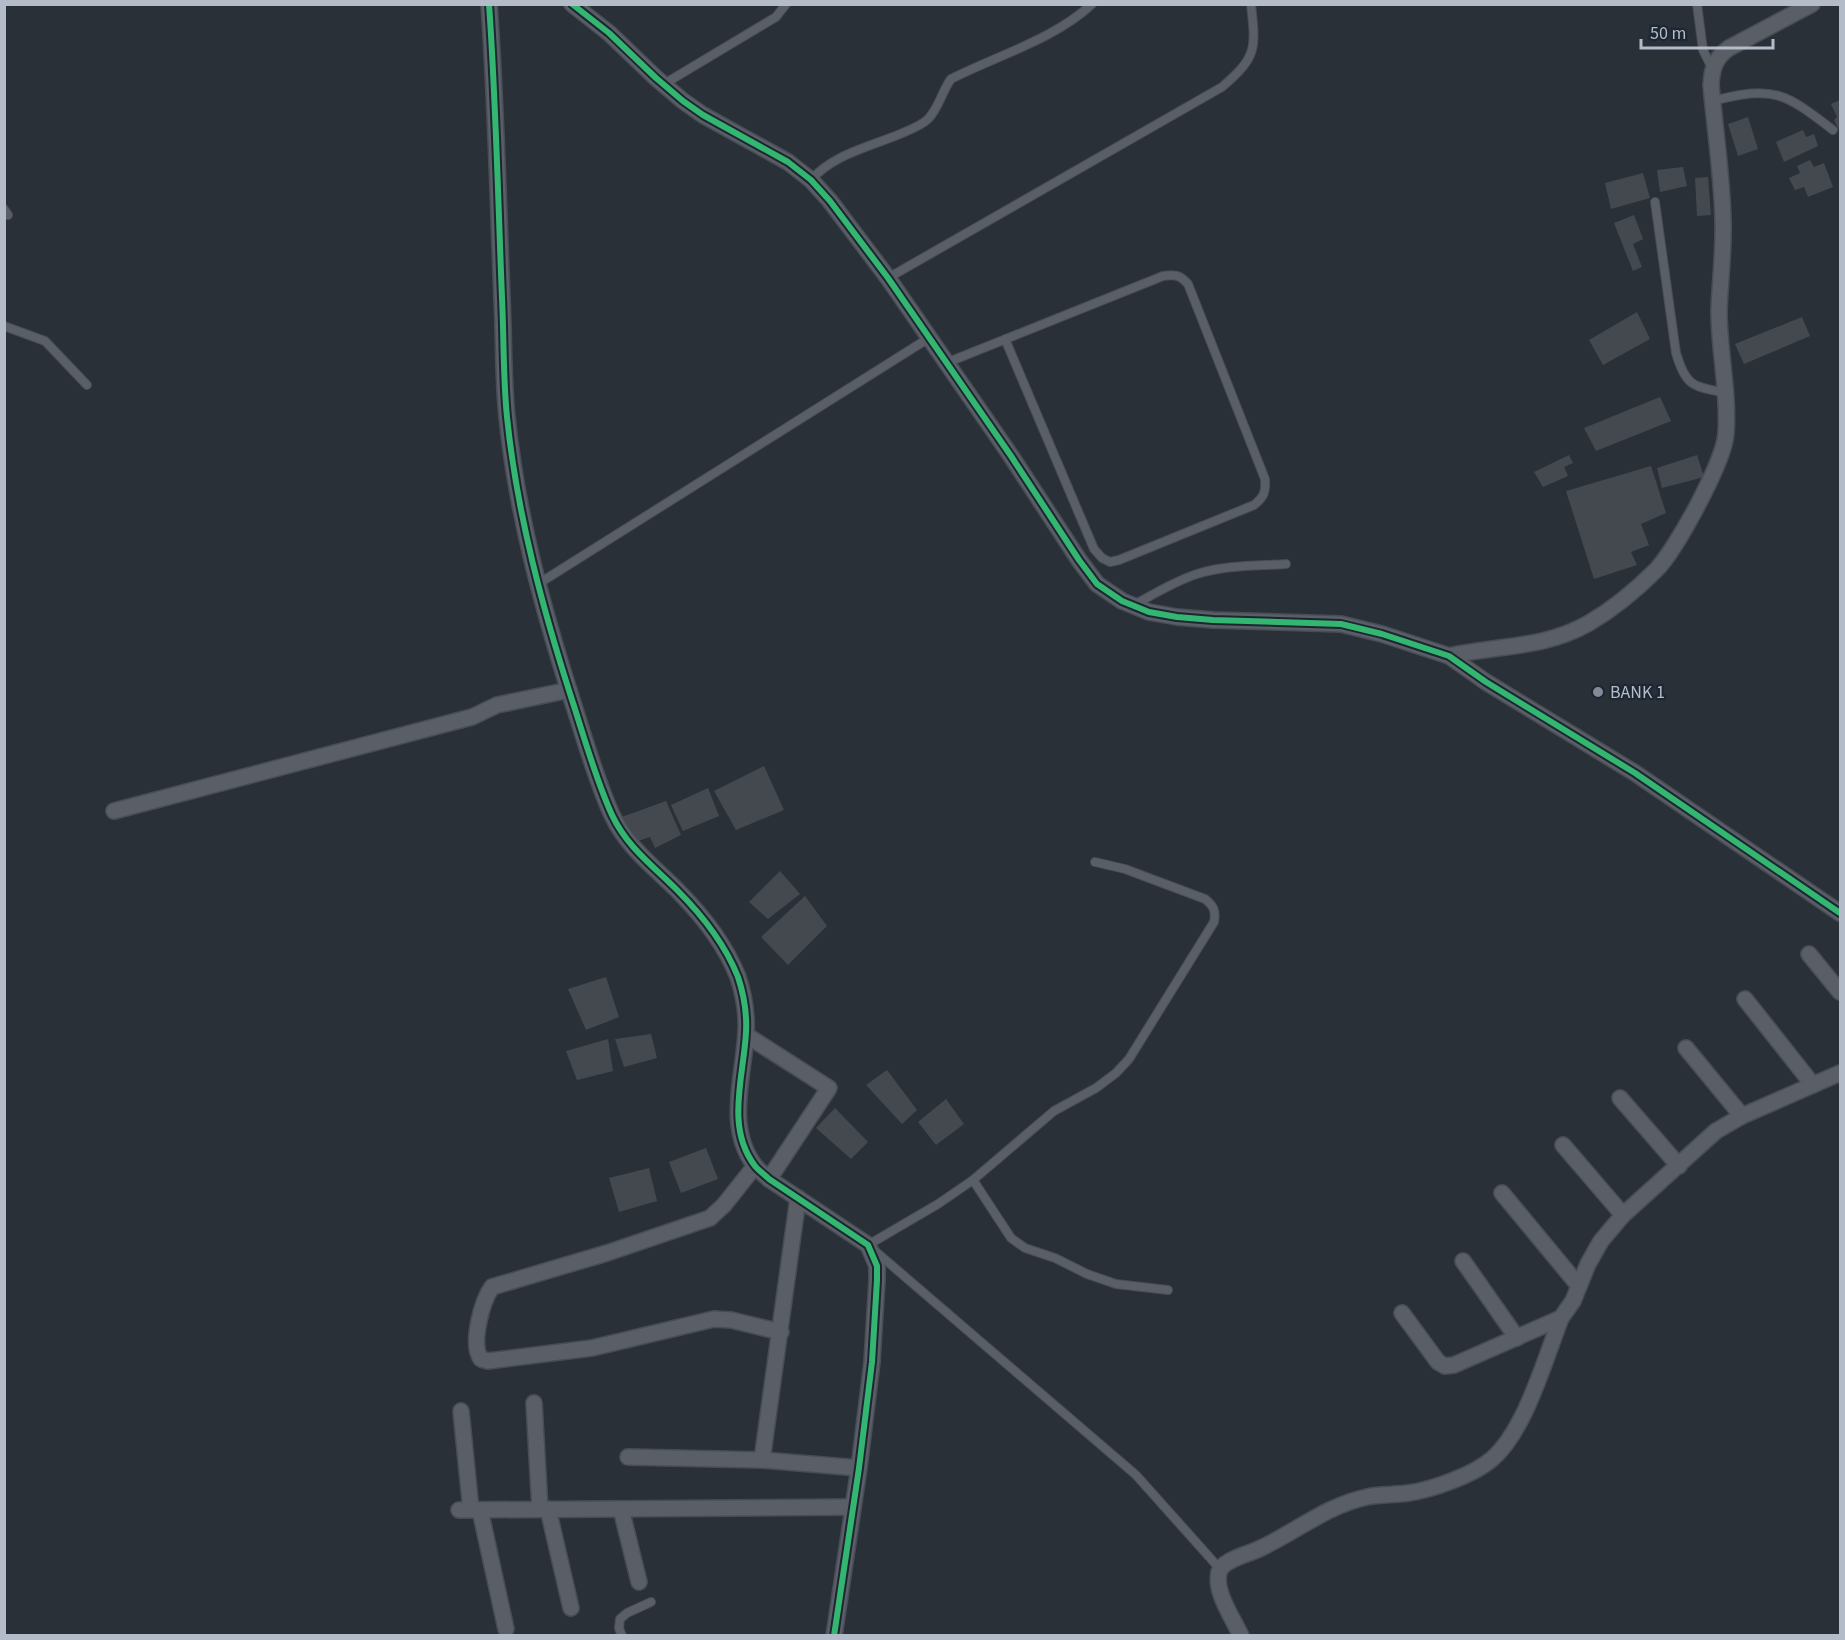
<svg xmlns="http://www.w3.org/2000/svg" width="1845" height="1640" viewBox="0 0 1845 1640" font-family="'Source Sans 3',sans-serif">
<rect width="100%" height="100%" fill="#2a3038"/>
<g fill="#444950">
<polygon points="1840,100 1840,132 1834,120 1837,117 1831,104"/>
<polygon points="1748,117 1758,149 1738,156 1728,124"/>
<polygon points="1803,130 1806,137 1814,134 1818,146 1784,162 1776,142"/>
<polygon points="1810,160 1814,167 1824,163 1833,187 1808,197 1804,187 1795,190 1789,178 1800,173 1797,166"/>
<polygon points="1683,167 1687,186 1660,192 1657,170"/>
<polygon points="1643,173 1650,198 1611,209 1605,183"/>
<polygon points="1708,177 1711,215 1697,216 1695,178"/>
<polygon points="1634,215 1643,239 1633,244 1642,267 1633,271 1614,223"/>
<polygon points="1637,312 1650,339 1603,365 1589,340"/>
<polygon points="1802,317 1810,336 1744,364 1735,344"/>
<polygon points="1660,397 1671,421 1596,451 1584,428"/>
<polygon points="1569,455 1573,463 1564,467 1568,476 1543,487 1534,472"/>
<polygon points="1697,455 1704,477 1662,488 1657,468"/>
<polygon points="1651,466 1666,513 1641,524 1649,545 1631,552 1637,565 1594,579 1566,491"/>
<polygon points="764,766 784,810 736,830 714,791"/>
<polygon points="708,788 719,816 683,831 671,805"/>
<polygon points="666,801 681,835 655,848 650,837 632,843 619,818"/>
<polygon points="780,871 800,894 768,919 749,902"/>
<polygon points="805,896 827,926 788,965 761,937"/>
<polygon points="606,977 619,1017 586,1030 568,989"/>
<polygon points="651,1034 657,1058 624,1067 615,1039"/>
<polygon points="608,1039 613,1071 577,1080 566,1051"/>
<polygon points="887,1070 917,1110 902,1124 866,1085"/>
<polygon points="946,1099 964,1124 936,1145 918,1122"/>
<polygon points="835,1108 868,1142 851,1159 816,1128"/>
<polygon points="706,1148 718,1179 681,1193 669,1162"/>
<polygon points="649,1168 657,1201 619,1212 609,1178"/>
</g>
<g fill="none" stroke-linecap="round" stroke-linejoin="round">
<g stroke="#484c53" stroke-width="10">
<g id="lane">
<polyline points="1697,4 1703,50 1712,68"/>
<polyline points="664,84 776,17 786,4"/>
<path d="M1713 101C1774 85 1785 93 1833 130"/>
<path d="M811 180C834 154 869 147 900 134 909 130 921 126 928 119 939 108 942 91 951 79 996 56 1055 39 1092 4"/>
<path d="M1655 202 1676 353C1686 387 1693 386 1726 393"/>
<polyline points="4,209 8,215"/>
<path d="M888 278 1222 87C1257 57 1256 49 1251 4"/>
<polyline points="4,326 45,341 87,385"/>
<path d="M946 363 1163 276C1175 274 1180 275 1188 284L1265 479C1266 492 1264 497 1254 505L1119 560 1110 562 1102 558 1094 549 1005 339"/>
<polyline points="538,584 929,338"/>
<path d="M1134 605C1154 594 1175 581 1197 574 1225 565 1257 566 1286 564"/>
<path d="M1095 862 1125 869 1205 899C1214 906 1216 911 1214 922L1129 1059 1116 1073 1096 1088 1054 1111 973 1180 938 1204 868 1245 1136 1475 1220 1569"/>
<polyline points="973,1180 1011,1238 1025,1248 1055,1258 1087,1274 1116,1284 1168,1290"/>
<polyline points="622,1636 619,1628 620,1619 627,1613 651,1602"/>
</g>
</g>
<g stroke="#484c53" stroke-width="18">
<g id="street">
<path d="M489 4C496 102 498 200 502 298 504 338 503 378 507 417 517 515 543 610 573 703 585 740 596 780 612 815 627 847 653 866 677 890 702 915 725 944 738 977 744 995 747 1013 746 1032 744 1076 725 1127 755 1166 759 1171 765 1175 769 1179L868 1245 877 1266V1280L872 1362 859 1468 834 1636"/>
<polyline points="572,4 609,33 656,78 683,101 703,115 788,162 811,180 830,201 888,278 1011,456 1079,560 1097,584 1122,601 1149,612 1177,617 1213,620 1341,624 1382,634 1449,656 1486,682 1635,773 1840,913"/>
<path d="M1449 656C1497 645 1544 649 1589 623 1613 609 1637 589 1656 570 1676 550 1725 460 1726 433 1729 392 1719 352 1719 311 1720 281 1724 251 1723 220 1722 175 1715 130 1711 85 1712 68 1715 58 1729 48L1812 4"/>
<polyline points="114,811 472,717 497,705 569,690"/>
<polyline points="1809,954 1840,992"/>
<polyline points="1745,999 1813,1085"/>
<polyline points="746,1035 829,1088 769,1179"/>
<polyline points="1686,1048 1742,1116"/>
<polyline points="1620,1098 1679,1166"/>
<polyline points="1563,1145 1623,1215"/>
<path d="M755 1166 724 1205 710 1218 607 1253 492 1287C482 1301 470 1344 481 1359L488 1361 592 1348 714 1319 731 1320 781 1332"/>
<polyline points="1502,1193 1579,1286"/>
<polyline points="1463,1261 1517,1338"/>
<polyline points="1402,1313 1438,1362 1445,1366 1454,1365 1561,1318 1573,1301 1588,1264 1601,1241 1623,1215 1716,1131 1742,1116 1840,1073"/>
<polyline points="534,1403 540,1509"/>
<polyline points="461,1411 471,1510"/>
<polyline points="628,1457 762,1460 859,1468"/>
<polyline points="762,1460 798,1198"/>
<polyline points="548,1509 571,1608"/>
<polyline points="621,1509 639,1582"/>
<polyline points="459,1510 853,1507"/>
<polyline points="480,1510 506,1629"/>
<path d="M1241 1636C1233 1618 1214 1592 1219 1572 1223 1559 1250 1554 1261 1548 1297 1531 1328 1505 1367 1497 1380 1494 1395 1495 1408 1493 1431 1490 1474 1475 1492 1459 1525 1431 1545 1359 1561 1318"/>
</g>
</g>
<use href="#lane" stroke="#5a5e66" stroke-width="8"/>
<use href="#street" stroke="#5a5e66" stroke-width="15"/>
<g stroke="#1d2633" stroke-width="10">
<g id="cycleway">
<path d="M489 4C496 102 498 200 502 298 504 338 503 378 507 417 517 515 543 610 573 703 585 740 596 780 612 815 627 847 653 866 677 890 702 915 725 944 738 977 744 995 747 1013 746 1032 744 1076 725 1127 755 1166 759 1171 765 1175 769 1179L868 1245 877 1266V1280L872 1362 859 1468 834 1636"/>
<polyline points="572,4 609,33 656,78 683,101 703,115 788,162 811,180 830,201 888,278 1011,456 1079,560 1097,584 1122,601 1149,612 1177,617 1213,620 1341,624 1382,634 1449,656 1486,682 1635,773 1840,913"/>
</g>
</g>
<use href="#cycleway" stroke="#33b770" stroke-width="6"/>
</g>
<circle fill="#848b96" stroke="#1d2633" stroke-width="2" cx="1598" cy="692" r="6"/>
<g text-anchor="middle" stroke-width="4.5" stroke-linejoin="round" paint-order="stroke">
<g font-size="18" fill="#b4bcc9" stroke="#1d2633" text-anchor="start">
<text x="1610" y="698">BANK 1</text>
</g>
</g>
<rect width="1845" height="1640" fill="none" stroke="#b4bcc9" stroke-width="12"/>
<path d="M1641 39v9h132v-9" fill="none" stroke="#b4bcc9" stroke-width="3"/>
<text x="1650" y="39" font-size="18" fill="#b4bcc9" stroke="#1d2633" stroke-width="4.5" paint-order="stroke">50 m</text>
</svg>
